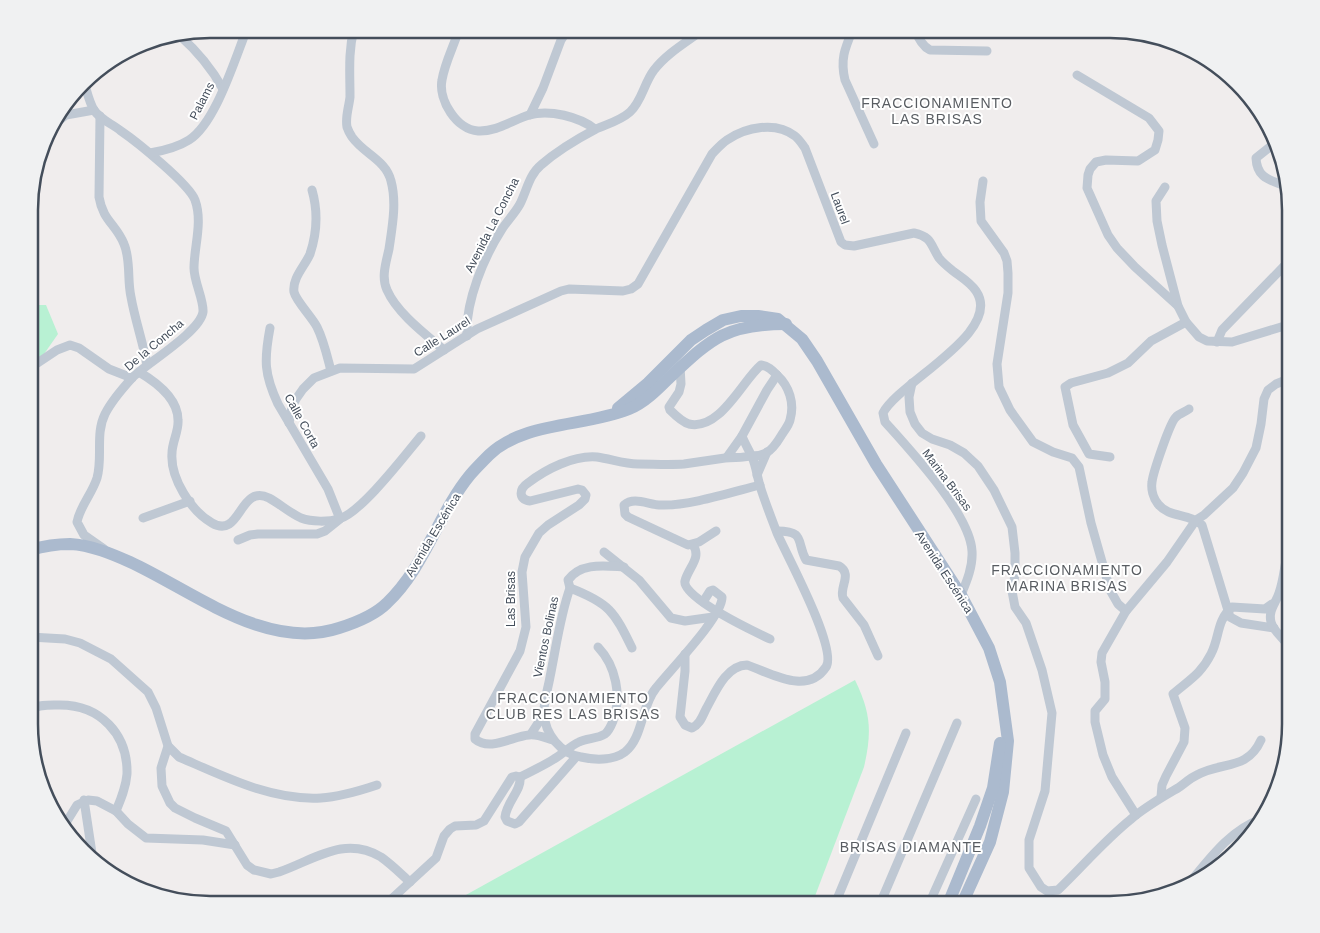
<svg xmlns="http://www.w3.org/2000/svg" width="1320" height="933" viewBox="0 0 1320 933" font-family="Arial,sans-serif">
<rect width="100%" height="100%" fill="#f0eded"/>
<g fill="#b8f1d3">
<polygon points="30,305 46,305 58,334 30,374"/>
<path d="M855 680C871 713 872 732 864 767L812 904H463L464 896Z"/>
</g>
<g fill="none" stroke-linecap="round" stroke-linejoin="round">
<g stroke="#bfc8d3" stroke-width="9">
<path d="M354 29C348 52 350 73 350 97 349 107 345 117 347 127 348 130 350 134 352 137 364 154 386 160 391 181 397 203 392 228 389 249 386 263 381 277 387 290 397 313 425 334 444 350"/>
<path d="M459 29C454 46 445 62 442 80 438 100 457 130 478 131 496 132 513 120 529 115 550 109 579 117 595 129"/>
<path d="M853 29C845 48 840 59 845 80L874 144"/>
<path d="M915 29C918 38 922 46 930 50L987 51"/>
<path d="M179 35C196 50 212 69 223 89"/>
<polyline points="1077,75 1149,118 1159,131 1158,140 1155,150 1138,161 1106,160 1096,162 1090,169 1088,175 1087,188 1108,235 1117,248 1135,267 1178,306"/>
<path d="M84 82C87 91 89 102 94 110 100 120 113 124 121 131 137 142 189 184 195 200 203 222 194 247 194 268 194 282 204 300 203 312 200 332 147 363 132 378 122 389 111 402 105 414 95 434 103 457 97 478 92 494 80 506 77 522L84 535 104 549"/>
<polyline points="530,115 543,88 561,40 568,29"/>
<path d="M100 116 99 197C103 221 116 224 124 244 131 260 127 280 131 297 135 320 143 342 147 365"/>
<polyline points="47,130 66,115 94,110"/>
<path d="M1276 142 1256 158C1257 180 1272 180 1288 187"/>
<path d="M150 153C162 151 178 147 189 140 216 123 235 58 247 29"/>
<polyline points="983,181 980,202 981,221 1004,253 1007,261 1008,273 1008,293 997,364 999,387 1010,410 1033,442 1053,452 1072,458 1079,467 1091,523 1110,590 1118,604 1126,611"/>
<polyline points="1165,187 1156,201 1157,221 1162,245 1178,306 1186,322 1199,337 1207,341 1232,342 1291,324"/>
<path d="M312 190C318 211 317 233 310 254 305 266 292 278 294 292 296 301 312 317 317 327 324 341 327 356 331 371"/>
<path d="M467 336C465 302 484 257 502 229 508 220 515 213 520 204 527 190 529 175 541 165 557 151 577 139 596 129 607 124 620 121 630 112 642 101 644 83 654 70 667 53 687 42 704 29"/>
<polyline points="1217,342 1222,330 1291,259"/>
<polyline points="30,368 57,350 70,345 79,348 109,369 132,378"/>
<path d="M139 372C156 382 178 398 178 420 179 431 172 442 172 453 170 478 191 511 212 523 241 540 239 483 269 498 280 504 290 513 301 518 312 522 328 522 339 519 361 513 405 455 421 436"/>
<path d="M912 383 909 397 910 412 915 424 922 433 932 439 950 445 964 453 978 466 994 490 1012 527 1015 553V575L1012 591 1015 607 1026 623 1042 670 1052 713 1045 791 1029 840V868L1041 887 1047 891 1058 890C1082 867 1104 841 1130 820 1145 807 1161 798 1178 788 1184 784 1190 778 1197 775 1222 761 1247 771 1261 740"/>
<path d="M1189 409C1185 412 1179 414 1176 417 1170 422 1153 473 1152 482 1151 489 1153 498 1158 504 1169 518 1189 513 1202 525L1230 617 1241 623 1274 628"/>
<path d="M289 423 292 407 296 399 303 389 314 378 340 368 414 369 477 329 561 291 569 289 623 291 631 289 638 284 712 154C717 149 721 144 727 140 746 127 776 121 795 136 799 139 802 144 805 148L841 242 845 245 854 246 914 233C932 237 930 244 939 258 943 263 948 267 953 271 961 277 970 282 976 291 1004 332 899 382 883 413L885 422C910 450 970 514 972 551 973 566 967 581 961 595"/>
<polyline points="727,457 742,436"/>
<polyline points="1110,457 1089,454 1073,425 1065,387 1071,383 1108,373 1128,363 1151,341 1186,322"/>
<polyline points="757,475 767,452"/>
<polyline points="143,518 190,501"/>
<path d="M716 531 699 542 688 545 628 517 625 514 624 505C634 496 649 505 661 505 689 506 732 492 760 485"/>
<path d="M777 531C806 531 796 542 806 560L839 566C853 574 839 587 843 598L864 625 878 656"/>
<path d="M238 540 250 535 258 534H317L325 531 340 519 328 489 278 404C264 374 264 360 270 328"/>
<path d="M1291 544C1284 559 1285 577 1279 593 1276 603 1268 610 1271 622 1274 633 1287 640 1291 651"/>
<path d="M693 545C702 558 688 568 685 581 681 597 755 632 770 639"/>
<polyline points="604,552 639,580 671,618 685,621 713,617"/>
<path d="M570 588 568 580C581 562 605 566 624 567"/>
<path d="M30 637 65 639 80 643 111 659 148 692 156 708 168 746 161 768 162 786 170 803 175 808 195 818 226 831 247 865 254 870 271 874 279 872C314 860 344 835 381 857 391 864 401 874 410 882"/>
<path d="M632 648C614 611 609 603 570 588 560 616 556 648 550 677 548 689 543 703 544 714 545 734 561 754 581 757 594 760 613 761 625 752 643 738 641 706 656 688 670 670 723 616 722 597L713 590 710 591 703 602"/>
<path d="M685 654V671L680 717 685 725 692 728C700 724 702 717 706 709 715 693 726 665 747 665 771 673 807 696 826 667 838 649 786 554 777 533 771 517 765 502 760 486 757 476 756 466 752 457 749 450 745 444 742 436L767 390 777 375"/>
<path d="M30 710C38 704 51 705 60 705 100 705 128 734 127 774 126 787 121 799 116 811"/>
<polyline points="531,734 544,714"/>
<path d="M553 740C546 738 537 734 529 735 513 736 490 752 475 739V734L520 651 526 627 522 572 525 557 539 533 548 525 579 505 585 499 586 495 582 490 578 489 530 501C518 499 519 489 528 483 546 469 574 455 597 457 611 459 624 464 638 464 653 464 669 465 684 464 697 462 711 460 725 458 734 457 743 458 751 456 756 456 762 455 766 453 772 450 778 441 781 436 784 431 789 425 790 420 795 403 789 386 777 375 772 370 768 366 761 365 742 381 720 431 689 424 682 422 675 415 670 410L669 407 679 392 681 384 680 366"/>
<path d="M168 746 179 757C223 776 272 801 321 798 340 797 359 791 377 785"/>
<path d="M520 777C532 771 543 766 554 759 563 754 570 746 579 742 587 738 597 739 605 734 609 731 611 726 613 721 622 696 616 666 598 647"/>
<path d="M1161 797 1162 785 1166 776 1184 742 1185 728 1173 694C1189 680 1201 674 1211 654 1220 637 1216 621 1232 607L1265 609 1272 604"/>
<polyline points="84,800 93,860"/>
<polyline points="1136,815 1112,777 1103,755 1095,722 1095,711 1105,699 1105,682 1101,662 1102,653 1126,611 1167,562 1196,520 1204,515 1233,488 1243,473 1256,448 1261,424 1264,399 1268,390 1276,384 1291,378"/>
<polyline points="64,826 77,805 88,800 97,801 116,811 128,824 146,838 203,840 235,845"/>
<path d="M1187 886C1207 862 1230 829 1262 819"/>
<path d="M386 904 436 858 444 836 450 829 455 826 476 825 484 821 512 777 516 776 520 777C522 790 507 801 505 817L507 821 515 824 519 822 576 757"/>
<polyline points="835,904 906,733"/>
<polyline points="880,904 957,723"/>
<polyline points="929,904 976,799"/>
</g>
<g stroke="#abbace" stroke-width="12">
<polyline points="618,408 648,383 691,340 706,330 723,320 741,316 758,316 778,319 802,339 817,361 876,464 961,595 989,648 1000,682 1008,741 1003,792 990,842 962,904"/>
<path d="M30 550C44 546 56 544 70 544 91 545 112 554 130 562 193 591 267 652 339 628 355 623 375 615 387 603 425 567 438 514 470 475 476 468 483 461 489 455 524 421 586 427 629 409 644 403 657 390 668 379 711 339 725 324 786 324"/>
<polyline points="948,904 980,826 993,788 1000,743"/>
</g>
</g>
<g text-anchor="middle" stroke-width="4" stroke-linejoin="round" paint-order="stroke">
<g font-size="12" fill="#444e5b" stroke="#fff">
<text transform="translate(202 101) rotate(-63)" y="4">Palams</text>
<text transform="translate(840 208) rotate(70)" y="4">Laurel</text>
<text transform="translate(492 225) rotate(-63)" y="4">Avenida La Concha</text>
<text transform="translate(442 337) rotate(-32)" y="4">Calle Laurel</text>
<text transform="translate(154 345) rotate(-40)" y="4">De la Concha</text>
<text transform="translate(302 421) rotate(61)" y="4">Calle Corta</text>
<text transform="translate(947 480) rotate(53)" y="4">Marina Brisas</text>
<text transform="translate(433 535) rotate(-59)" y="4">Avenida Escénica</text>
<text transform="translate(944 572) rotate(57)" y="4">Avenida Escénica</text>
<text transform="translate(511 599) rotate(-90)" y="4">Las Brisas</text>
<text transform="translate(546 637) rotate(-78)" y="4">Vientos Bolinas</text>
</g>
<g font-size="14" letter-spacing="1" fill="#595d62" stroke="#fff">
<text x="937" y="108">FRACCIONAMIENTO<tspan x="937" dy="16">LAS BRISAS</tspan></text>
<text x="1067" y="575">FRACCIONAMIENTO<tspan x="1067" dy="16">MARINA BRISAS</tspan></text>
<text x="573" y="703">FRACCIONAMIENTO<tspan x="573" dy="16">CLUB RES LAS BRISAS</tspan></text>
<text x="911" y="852">BRISAS DIAMANTE</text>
</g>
</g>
<path d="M0 0H1320V933H0ZM210 38H1110A172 172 0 0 1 1282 210V724A172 172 0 0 1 1110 896H210A172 172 0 0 1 38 724V210A172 172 0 0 1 210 38Z" fill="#f0f1f2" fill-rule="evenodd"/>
<path fill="none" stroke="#444e5b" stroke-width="2.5" d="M210 38H1110A172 172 0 0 1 1282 210V724A172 172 0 0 1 1110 896H210A172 172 0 0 1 38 724V210A172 172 0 0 1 210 38Z"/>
</svg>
